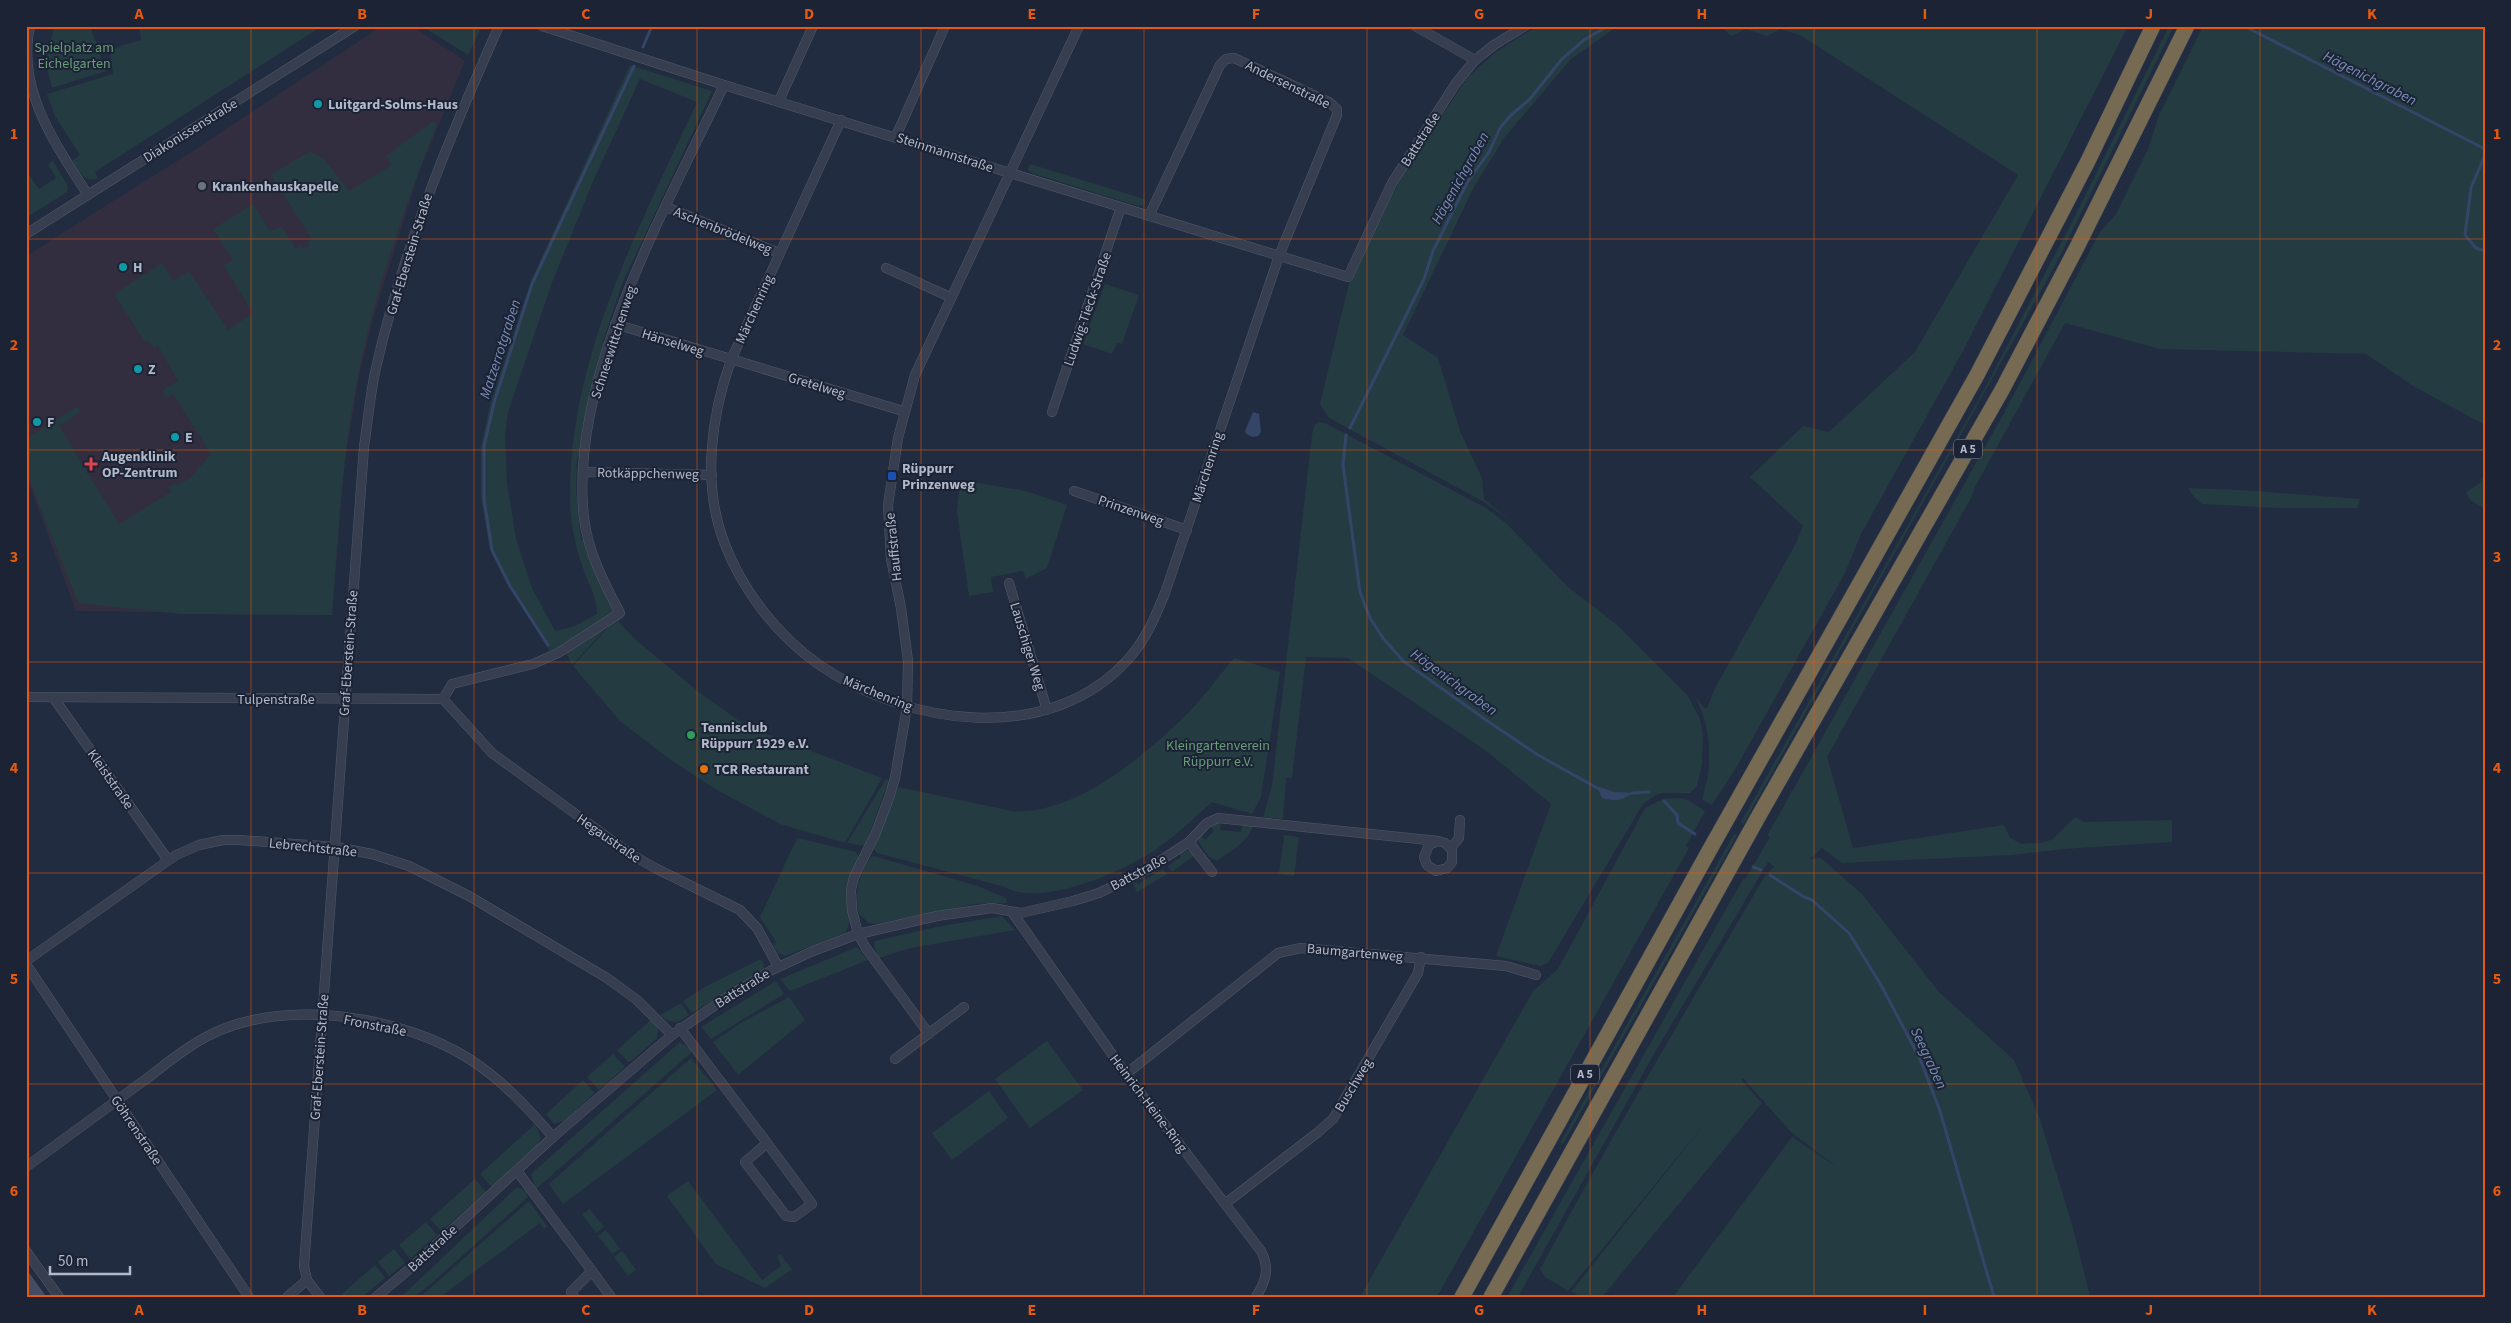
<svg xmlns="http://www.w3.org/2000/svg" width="2511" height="1323" viewBox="0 0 2511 1323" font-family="'Source Sans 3',sans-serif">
<rect width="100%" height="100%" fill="#222c40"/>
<polygon fill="#322e40" points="386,26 412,26 465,61 419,172 373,318 358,380 344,467 332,615 76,611 26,475 26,256 196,149 379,28"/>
<g fill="#243b41" fill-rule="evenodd">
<polygon points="54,26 90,26 106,71 52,88 46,64"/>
<path d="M139 26H322L95 172 98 178C84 184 78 170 72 160L80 155 55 116 47 94 113 74 110 52 120 46 141 40Z"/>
<polygon points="422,26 482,26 468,55"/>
<polygon points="1537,26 1618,26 1571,59 1504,138 1474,187 1403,335 1438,358 1460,431 1482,478 1484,499 1511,521 1484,502 1329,418 1320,404 1350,279 1402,175 1468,77 1495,53"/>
<path d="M1721 26H2128L1963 351 1861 534 1845 573 1736 768 1712 805 1703 800C1703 791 1707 783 1708 774 1711 745 1708 720 1694 695L1704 708H1707L1715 688 1795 545 1803 526 1750 477 1803 426 1829 432 1915 352 2018 175 1800 35 1780 29 1767 36 1746 29 1731 36Z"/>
<polygon points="2169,26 2174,26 2056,264 1743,825 1741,822 1986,386 2072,222"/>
<path d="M2203 26H2485V425L2413 386 2366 354 2160 349 2065 323 1975 487 1971 498 1827 757 1853 848 2004 825 2010 838 2022 844 2045 842 2053 839 2075 817 2084 822 2172 820V842L2064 849 2012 855 1842 863 1822 848 1810 859 1821 858 1862 894 1939 992 2014 1060 2040 1119 2073 1228 2090 1297H1673L1792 1137 1837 1167 1791 1132 1743 1078 1741 1080 1762 1103 1602 1297H1583L1571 1292 1706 1122 1568 1291 1545 1277 1540 1269C1612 1136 1688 1006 1765 876L1774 867 1768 862 1654 1054 1518 1297H1507L1743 879H1745L1770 837 1767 836 2004 413 2100 232 2116 214 2148 149 2159 115Z"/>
<path d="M630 65 712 91 622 284 603 341 606 342 581 456 577 457 576 488 581 540H586L614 608 613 612 550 652 509 586 490 550 481 498V446L490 405 531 281ZM640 79 697 102C640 226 571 353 570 492 569 518 575 546 584 571 589 585 597 598 597 614L575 626 555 631 532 588 516 539 507 483 505 434 508 412 551 285 594 179Z"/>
<path d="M432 122 437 124C405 206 373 295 357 381 342 459 338 537 332 615L181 614 78 603 26 471V439L78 406 81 412 59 426 119 524 171 492 168 487 175 483 178 485 190 478 211 454 173 394 166 398 162 390 178 381 158 346 154 348 149 341 145 342 114 294 162 263 173 281 189 271 228 330 253 313 224 266 233 260 213 229 253 204 270 231 282 227 296 249 301 246 304 249 309 246 307 243 312 239 271 175 310 151 325 160 349 191 392 165 386 156Z"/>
<polygon points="53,161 68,186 67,192 26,218 26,170 39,189 56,178 48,164"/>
<polygon points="1030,164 1144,199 1145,202 1144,205 1138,206 1032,173 1028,170"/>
<polygon points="1105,284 1139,295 1122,344 1117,343 1112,354 1083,344"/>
<polygon points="1318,422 1325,423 1486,508 1506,523 1568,587 1616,624 1688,696 1700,719 1703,735 1702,764 1697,786 1690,793 1663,793 1656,795 1643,804 1548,963 1540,966 1496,956 1551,804 1485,750 1348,658 1306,657 1292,778 1286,778 1283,819 1263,817 1272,786 1312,435 1314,426"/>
<polygon points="2485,473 2485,509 2470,500 2466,492 2479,484"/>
<polygon points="960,480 1026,491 1067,505 1047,568 1026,579 1023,571 991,577 993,592 969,596 957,512"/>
<polygon points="2188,488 2240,490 2360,499 2357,508 2279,508 2202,504 2194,497"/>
<polygon points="618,621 637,641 700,693 748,727 882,778 845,843 780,824 717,790 672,761 620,721 573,666 610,625"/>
<polygon points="608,626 572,665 566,652"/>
<path d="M1234 658 1280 672 1261 797 1252 814 1212 802C1196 816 1180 832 1162 845 1131 869 1041 909 1005 887L877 853 874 849 898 787 1012 811C1074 815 1139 760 1182 719 1201 701 1217 678 1234 658Z"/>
<polygon points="886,779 889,780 865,846 847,843"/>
<polygon points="1679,798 1688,800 1705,811 1686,846 1689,848 1437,1297 1360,1297 1533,991 1558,969 1645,808 1663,799"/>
<path d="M1221 822 1220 830 1241 832 1243 824 1253 825C1249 842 1230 851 1217 861L1208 856 1198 841 1200 835 1205 840 1214 831 1210 826Z"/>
<polygon points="1734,834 1737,835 1563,1144 1560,1143"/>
<polygon points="1284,835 1299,837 1294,876 1279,874"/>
<path d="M797 838 856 852 859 858C854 867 849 876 847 887 844 903 855 919 845 933L785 956 778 953 773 946 776 942 760 917Z"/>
<polygon points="1185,851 1190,851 1195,855 1172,872 1168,866 1181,857 1179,854"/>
<path d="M874 856 978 886 1006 898 1007 903 975 904 877 924 869 923 859 914C854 892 859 876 871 857Z"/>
<polygon points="1163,869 1167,874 1137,892 1133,884 1137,882 1138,884"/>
<polygon points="1002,916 1015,930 910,948 879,958 874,948 875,941 936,927"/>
<polygon points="857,947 868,960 790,991 780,979"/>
<polygon points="761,959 764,964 764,969 692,1013 683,1001 705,987"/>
<polygon points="776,981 784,994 711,1039 701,1027"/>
<polygon points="789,997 805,1020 738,1075 713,1042 741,1023"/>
<path d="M681 1003 689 1015C678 1023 672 1025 660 1015Z"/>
<polygon points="652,1019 658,1028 657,1038 629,1063 617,1050"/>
<polygon points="1047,1041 1083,1090 1030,1128 995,1079"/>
<polygon points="680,1042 693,1051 536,1189 531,1174"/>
<polygon points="613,1054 625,1067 599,1090 587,1077"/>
<polygon points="691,1058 717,1090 563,1204 549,1184"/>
<polygon points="583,1080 595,1093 564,1121 554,1124 546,1114"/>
<polygon points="989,1091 1008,1118 952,1160 932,1133"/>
<polygon points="535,1124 541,1138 538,1145 492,1187 480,1174"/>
<polygon points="475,1179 486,1192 441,1231 430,1219"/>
<polygon points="688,1181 762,1280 781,1266 777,1256 780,1254 792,1269 765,1288 716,1264 667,1196"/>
<polygon points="517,1187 526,1191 528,1197 433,1282 414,1297 401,1297"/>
<polygon points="529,1201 547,1226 544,1229 540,1223 440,1297 420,1297"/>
<polygon points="590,1209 604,1227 596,1233 582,1214"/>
<polygon points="426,1222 437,1235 410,1259 399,1245"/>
<polygon points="606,1230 620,1249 612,1254 598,1236"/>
<polygon points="394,1249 405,1263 389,1276 378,1262"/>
<polygon points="622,1251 636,1270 628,1276 614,1257"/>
<polygon points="375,1265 385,1278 362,1297 345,1297 342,1294"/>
</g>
<g fill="#344568">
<polygon points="1253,412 1259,414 1261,432 1258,436 1253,437 1246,434 1245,431"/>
<path d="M1597 786 1614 792 1634 793C1621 800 1617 802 1602 798Z"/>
</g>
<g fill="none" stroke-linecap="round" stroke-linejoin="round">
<g stroke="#344568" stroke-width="3">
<polyline points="2244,26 2485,149"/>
<polyline points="643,47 652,26"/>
<polyline points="2485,155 2471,188 2465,235 2476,248 2485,251"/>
<polyline points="1350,428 1424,279 1433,251 1468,181 1489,152 1500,128 1511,115 1529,100 1562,59 1584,40 1608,26"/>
<polyline points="1346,435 1343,465 1360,592 1370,618 1383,638 1403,661 1489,722 1538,755 1599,789"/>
<polyline points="548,645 510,586 492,550 484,499 484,446 494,403 532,284 634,66"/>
<polyline points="1632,793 1649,792"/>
<polyline points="1664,801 1677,815 1678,823 1695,834"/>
<polyline points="1753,867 1761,870"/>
<polyline points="1770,875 1804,897 1812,900 1849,933 1881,985 1920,1059 1940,1111 1994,1297"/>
</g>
<g stroke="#51596a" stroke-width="10">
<g id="minor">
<path d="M30 26C16 90 56 145 88 195"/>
<polyline points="542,26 724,85 1348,277 1392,183 1456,83 1475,60 1494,45 1525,26"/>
<polyline points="1415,26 1475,60"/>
<polyline points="779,101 813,26"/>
<path d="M841 120 731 360C711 416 702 484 724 542 742 590 777 635 818 664 908 727 1053 747 1131 656 1147 637 1156 615 1165 593L1279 256 1337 115V109L1329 102 1234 58 1226 59 1220 65 1149 216"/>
<polyline points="896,136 945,26"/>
<polyline points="666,207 779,253"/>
<polyline points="26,234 355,26"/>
<polyline points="886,268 950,297"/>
<polyline points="615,324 903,411"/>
<polyline points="1052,412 1121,207"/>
<polyline points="584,472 712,475"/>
<polyline points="1074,491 1187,530"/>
<polyline points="1009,583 1047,710"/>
<polyline points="26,697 443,699"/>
<polyline points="53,697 168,860"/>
<path d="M443 699 452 684 533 664 558 653 620 613C604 583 588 552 584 518 568 379 666 208 724 85"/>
<polyline points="443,699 492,753 629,853 655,868 740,910 757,928 778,966"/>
<polyline points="1189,842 1212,872"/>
<polyline points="1451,848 1459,838 1460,820"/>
<path d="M1012 912 1126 1074 1261 1251C1270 1268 1266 1281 1256 1297"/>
<polyline points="26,961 176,855 199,845 223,840 239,840 336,847 372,854 409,866 469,896 607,978 637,1000 672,1035"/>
<polyline points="26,964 249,1297"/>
<polyline points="680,1028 767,1143"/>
<polyline points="929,1034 866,948 858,934 852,910 851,890 854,877 875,835 889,798 895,778 907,707 908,661 901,608 891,559 888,505 898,438 915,375 1079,26"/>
<polyline points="895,1059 964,1007"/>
<polyline points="1126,1074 1278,953 1301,948 1506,966 1536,975"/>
<polygon points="767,1143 812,1204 794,1217 786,1216 745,1162"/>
<path d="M26 1167C65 1138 104 1110 142 1082 165 1065 188 1045 214 1033 288 998 403 1016 471 1060 503 1081 528 1108 553 1137"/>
<polyline points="517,1171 592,1271"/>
<polyline points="1226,1203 1317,1133 1333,1119 1418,973 1421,957"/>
<polyline points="26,1251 59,1297"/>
<polyline points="287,1297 307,1280"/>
<path d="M320 1297 307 1280 304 1266 364 447C368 421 370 394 376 368 403 249 449 138 499 26"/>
<polyline points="376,1297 413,1266 553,1137 672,1035 727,997 772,970 813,951 858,934 937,916 992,908 1021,913 1073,901 1099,893 1143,872 1189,842 1207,823 1218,818 1438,841 1445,843 1452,850 1452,862 1447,868 1436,871 1427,865 1424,857 1429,845 1438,841"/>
<polyline points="574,1297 571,1292 592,1271 611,1297"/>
</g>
</g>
<g stroke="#51596a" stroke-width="12">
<polyline id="secondary" points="26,1279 39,1297"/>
</g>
<g stroke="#3e4657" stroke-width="16">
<g id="motorway">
<polyline points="1462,1297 1709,851 1977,375 2088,161 2153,26"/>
<polyline points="1491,1297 1757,819 2002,390 2077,247 2187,26"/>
</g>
</g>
<use href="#minor" stroke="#363e4f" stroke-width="9"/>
<use href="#secondary" stroke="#434c63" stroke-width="11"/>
<use href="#motorway" stroke="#766b52" stroke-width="15"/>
</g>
<path fill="none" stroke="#e8590c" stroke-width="1" stroke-opacity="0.55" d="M251 26V1297M474 26V1297M697 26V1297M921 26V1297M1144 26V1297M1367 26V1297M1590 26V1297M1814 26V1297M2037 26V1297M2260 26V1297M26 239H2485M26 450H2485M26 662H2485M26 873H2485M26 1084H2485"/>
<g fill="#0f9aa8" stroke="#1b2334" stroke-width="2">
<circle cx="318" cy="104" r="5"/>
<circle cx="123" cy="267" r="5"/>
<circle cx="138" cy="369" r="5"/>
<circle cx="37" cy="422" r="5"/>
<circle cx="175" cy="437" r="5"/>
</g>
<circle fill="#6b7280" stroke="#1b2334" stroke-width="2" cx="202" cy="186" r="5"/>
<path fill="#e0444e" stroke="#1b2334" stroke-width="2" d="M88.5 456.5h5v5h5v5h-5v5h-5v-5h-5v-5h5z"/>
<rect fill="#1a4fb4" stroke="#1b2334" stroke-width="2" x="887" y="471" width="10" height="10" rx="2.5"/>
<circle fill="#2e9e5b" stroke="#1b2334" stroke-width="2" cx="691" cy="735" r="5"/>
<circle fill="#e8710a" stroke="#1b2334" stroke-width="2" cx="704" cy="769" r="5"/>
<g text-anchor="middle" stroke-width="4" stroke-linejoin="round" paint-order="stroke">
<g fill="#1b2334" stroke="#858c9d" stroke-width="1">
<rect x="1954" y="439.5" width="28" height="19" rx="4"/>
<rect x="1571" y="1064.5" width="28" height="19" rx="4"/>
</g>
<g font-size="12" font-weight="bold" fill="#b2b9ca">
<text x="1968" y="453">A 5</text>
<text x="1585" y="1078">A 5</text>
</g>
<g font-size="14" fill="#679e78" stroke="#1b2334">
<text x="74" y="52">Spielplatz am<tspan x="74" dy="16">Eichelgarten</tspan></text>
<text x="1218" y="750">Kleingartenverein<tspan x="1218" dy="16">Rüppurr e.V.</tspan></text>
</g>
<g font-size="14" fill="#b2b9ca" stroke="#1b2334">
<text transform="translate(1288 84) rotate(26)" y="5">Andersenstraße</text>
<text transform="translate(190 130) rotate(-32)" y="5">Diakonissenstraße</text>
<text transform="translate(1420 139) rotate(-58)" y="5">Battstraße</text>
<text transform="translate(945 152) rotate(18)" y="5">Steinmannstraße</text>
<text transform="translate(723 230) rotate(22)" y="5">Aschenbrödelweg</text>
<text transform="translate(409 254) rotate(-73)" y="5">Graf-Eberstein-Straße</text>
<text transform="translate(754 309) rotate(-66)" y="5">Märchenring</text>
<text transform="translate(1087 309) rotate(-71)" y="5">Ludwig-Tieck-Straße</text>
<text transform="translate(613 342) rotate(-72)" y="5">Schneewittchenweg</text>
<text transform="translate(673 342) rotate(17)" y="5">Hänselweg</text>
<text transform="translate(817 385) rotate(17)" y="5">Gretelweg</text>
<text transform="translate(1207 467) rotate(-72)" y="5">Märchenring</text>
<text transform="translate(648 473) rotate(1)" y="5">Rotkäppchenweg</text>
<text transform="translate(1131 510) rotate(19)" y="5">Prinzenweg</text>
<text transform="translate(893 547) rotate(-96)" y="5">Hauffstraße</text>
<text transform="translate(1028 646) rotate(73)" y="5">Lauschiger Weg</text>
<text transform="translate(348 653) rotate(-86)" y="5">Graf-Eberstein-Straße</text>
<text transform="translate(878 693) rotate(22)" y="5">Märchenring</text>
<text x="276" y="704">Tulpenstraße</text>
<text transform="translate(111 779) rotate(55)" y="5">Kleiststraße</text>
<text transform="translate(609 838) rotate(35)" y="5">Hegaustraße</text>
<text transform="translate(313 847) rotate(6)" y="5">Lebrechtstraße</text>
<text transform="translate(1138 872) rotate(-28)" y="5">Battstraße</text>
<text transform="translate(1355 952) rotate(5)" y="5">Baumgartenweg</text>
<text transform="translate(742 988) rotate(-32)" y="5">Battstraße</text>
<text transform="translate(375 1025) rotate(11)" y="5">Fronstraße</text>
<text transform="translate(319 1057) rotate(-86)" y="5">Graf-Eberstein-Straße</text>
<text transform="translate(1353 1085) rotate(-59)" y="5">Buschweg</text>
<text transform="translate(1149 1103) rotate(53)" y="5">Heinrich-Heine-Ring</text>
<text transform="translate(137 1130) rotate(56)" y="5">Göhrenstraße</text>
<text transform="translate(432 1248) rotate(-43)" y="5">Battstraße</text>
</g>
<g font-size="14" font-weight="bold" fill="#b2b9ca" stroke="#1b2334" text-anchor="start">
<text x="328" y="109">Luitgard-Solms-Haus</text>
<text x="212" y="191">Krankenhauskapelle</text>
<text x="133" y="272">H</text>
<text x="148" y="374">Z</text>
<text x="47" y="427">F</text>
<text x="185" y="442">E</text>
<text x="102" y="461">Augenklinik<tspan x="102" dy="16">OP-Zentrum</tspan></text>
<text x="902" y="473">Rüppurr<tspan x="902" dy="16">Prinzenweg</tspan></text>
<text x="701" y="732">Tennisclub<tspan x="701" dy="16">Rüppurr 1929 e.V.</tspan></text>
<text x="714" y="774">TCR Restaurant</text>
</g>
<g font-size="15" font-style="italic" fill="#778cb5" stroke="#1b2334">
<text transform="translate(2370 78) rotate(27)" y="5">Hägenichgraben</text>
<text transform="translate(1460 178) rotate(-61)" y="5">Hägenichgraben</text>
<text transform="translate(500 349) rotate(-72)" y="5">Matzerrotgraben</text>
<text transform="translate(1454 682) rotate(36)" y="5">Hägenichgraben</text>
<text transform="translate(1929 1058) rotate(65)" y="5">Seegraben</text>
</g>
</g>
<rect width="2511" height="1323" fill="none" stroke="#1b2334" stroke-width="55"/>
<path d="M50 1266v8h80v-8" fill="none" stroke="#b2b9ca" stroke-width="2.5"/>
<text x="58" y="1266" font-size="15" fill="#b2b9ca" stroke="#1b2334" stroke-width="4" paint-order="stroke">50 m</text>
<rect x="28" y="28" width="2456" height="1268" fill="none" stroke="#e8590c" stroke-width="2"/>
<g font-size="16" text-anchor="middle" font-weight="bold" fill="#e8590c">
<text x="139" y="19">A</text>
<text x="362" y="19">B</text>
<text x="586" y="19">C</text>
<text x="809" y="19">D</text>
<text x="1032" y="19">E</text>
<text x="1256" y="19">F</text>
<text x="1479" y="19">G</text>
<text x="1702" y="19">H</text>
<text x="1925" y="19">I</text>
<text x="2149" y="19">J</text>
<text x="2372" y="19">K</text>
<text x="14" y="139">1</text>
<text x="2497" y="139">1</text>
<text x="14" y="350">2</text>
<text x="2497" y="350">2</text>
<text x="14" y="562">3</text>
<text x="2497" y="562">3</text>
<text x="14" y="773">4</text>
<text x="2497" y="773">4</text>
<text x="14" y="984">5</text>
<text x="2497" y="984">5</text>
<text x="14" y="1196">6</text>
<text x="2497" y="1196">6</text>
<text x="139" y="1315">A</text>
<text x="362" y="1315">B</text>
<text x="586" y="1315">C</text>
<text x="809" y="1315">D</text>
<text x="1032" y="1315">E</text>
<text x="1256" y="1315">F</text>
<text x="1479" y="1315">G</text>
<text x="1702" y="1315">H</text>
<text x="1925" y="1315">I</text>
<text x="2149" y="1315">J</text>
<text x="2372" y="1315">K</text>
</g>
</svg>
